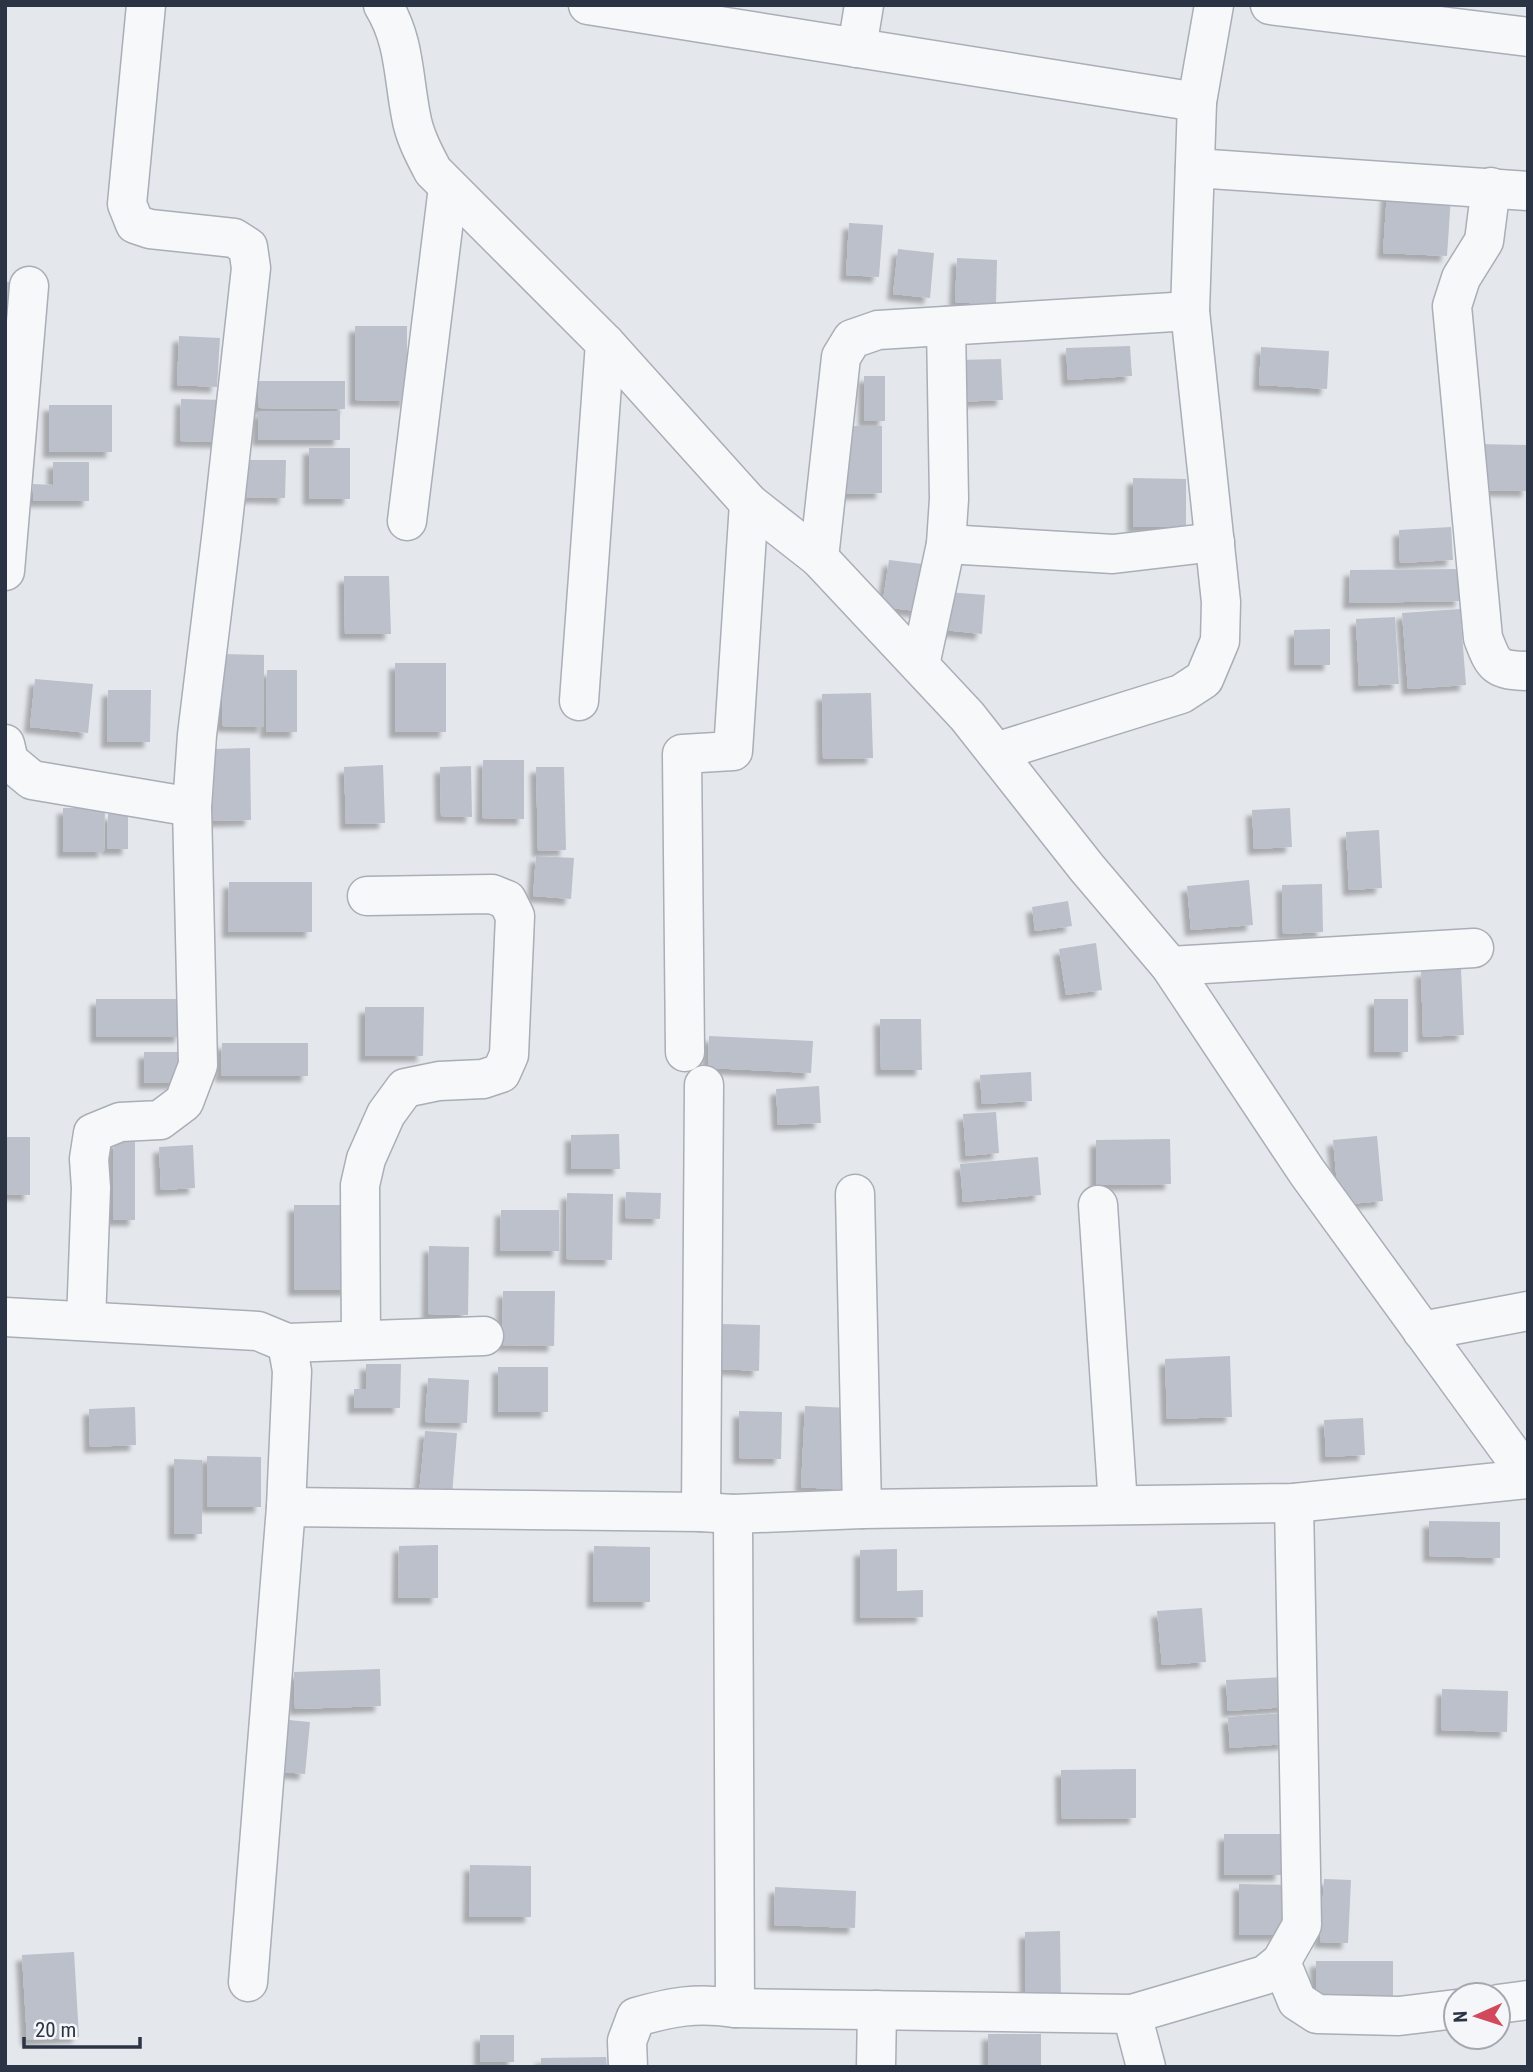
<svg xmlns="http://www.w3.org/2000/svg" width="1533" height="2072" viewBox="0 0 1533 2072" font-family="'Roboto Condensed',sans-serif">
<defs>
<filter id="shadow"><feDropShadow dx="-6" dy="6" stdDeviation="2" flood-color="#0004"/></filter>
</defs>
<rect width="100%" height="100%" fill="#e4e7ec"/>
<g fill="#bbc0ca" filter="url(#shadow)">
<polygon points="1387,192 1451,196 1447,256 1383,253"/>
<polygon points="849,223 883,225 879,277 846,275"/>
<polygon points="898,249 934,253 930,298 893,294"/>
<polygon points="957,258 997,260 996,305 955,302"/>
<rect x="5" y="282" width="4" height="63"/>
<polygon points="355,326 407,326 407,401 355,400"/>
<polygon points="179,336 220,338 217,387 177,385"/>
<polygon points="1130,346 1132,376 1068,380 1066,348"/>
<polygon points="1261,347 1329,351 1327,389 1259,385"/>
<polygon points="1001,359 1003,400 957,402 956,360"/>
<rect x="864" y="376" width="21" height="45"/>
<polygon points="258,381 345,381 345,409 259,408"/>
<polygon points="181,399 225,400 224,442 180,441"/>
<rect x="49" y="405" width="63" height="47"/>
<rect x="258" y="411" width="82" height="29"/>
<polygon points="845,426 882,426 882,493 845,494"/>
<polygon points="1476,444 1528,445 1528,491 1475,490"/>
<rect x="309" y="448" width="41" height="51"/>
<polygon points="244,460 286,460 285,498 243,497"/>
<polygon points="53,462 89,462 89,501 33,501 33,484 53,485"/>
<polygon points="1133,478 1186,479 1186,527 1133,527"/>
<polygon points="1451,527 1453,560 1400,563 1399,530"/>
<polygon points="889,560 931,565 925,612 882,607"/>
<polygon points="1461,569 1461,601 1349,603 1350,570"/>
<polygon points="344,576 389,576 391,634 345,634"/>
<polygon points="947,592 985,595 982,634 944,630"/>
<polygon points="1460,609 1466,685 1408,689 1402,613"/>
<polygon points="1395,617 1399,684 1359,686 1356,619"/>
<polygon points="1330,629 1330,665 1294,665 1294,630"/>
<polygon points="222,654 264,655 264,727 222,726"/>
<rect x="395" y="663" width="51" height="69"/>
<polygon points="267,670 297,670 297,732 266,732"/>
<polygon points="35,679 93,684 88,733 30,727"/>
<polygon points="108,690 151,690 150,742 107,742"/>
<polygon points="871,693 873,758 823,759 822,694"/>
<polygon points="250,748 251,820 213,821 212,749"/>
<polygon points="483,760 524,760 524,819 482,818"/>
<polygon points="383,765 385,823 346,824 344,767"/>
<polygon points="471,766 472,817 441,816 440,767"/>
<polygon points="536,767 564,767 566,850 538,851"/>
<polygon points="63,808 105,808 104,852 63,852"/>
<polygon points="1290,808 1292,847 1254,849 1252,810"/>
<polygon points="108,814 128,814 128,849 107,849"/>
<polygon points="1379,830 1382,888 1349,890 1346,832"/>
<polygon points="536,856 574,858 571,899 533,896"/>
<polygon points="1249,880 1253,925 1191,930 1187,886"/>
<polygon points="229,882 312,882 312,932 228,932"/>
<polygon points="1322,884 1323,932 1283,934 1282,885"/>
<polygon points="1068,901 1072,926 1035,931 1032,907"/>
<polygon points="1096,943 1102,990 1066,995 1059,949"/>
<polygon points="1461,969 1464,1035 1423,1037 1421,971"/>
<polygon points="96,999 182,999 181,1037 96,1037"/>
<rect x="1374" y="999" width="34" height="53"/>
<polygon points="365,1007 424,1007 423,1056 365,1056"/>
<polygon points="880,1019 921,1019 922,1070 881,1070"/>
<polygon points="709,1036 813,1041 811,1073 708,1068"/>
<polygon points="222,1043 308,1043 308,1076 221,1076"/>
<polygon points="144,1052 179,1052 178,1083 144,1083"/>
<polygon points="1031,1072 1032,1101 982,1104 980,1075"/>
<polygon points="819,1086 821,1123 778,1125 776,1089"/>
<polygon points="996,1112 999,1153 966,1156 963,1114"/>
<polygon points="619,1134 620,1169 571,1169 571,1135"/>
<polygon points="1377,1136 1383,1201 1339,1205 1333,1140"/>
<polygon points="5,1137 30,1137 30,1195 5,1194"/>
<polygon points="1170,1139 1171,1184 1096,1185 1096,1140"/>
<polygon points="114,1141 135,1141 135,1220 113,1220"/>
<polygon points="193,1145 195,1188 161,1190 159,1147"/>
<polygon points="1038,1157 1041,1195 963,1202 960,1164"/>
<polygon points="626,1192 661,1193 660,1219 625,1218"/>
<polygon points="567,1193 613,1194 612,1260 566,1259"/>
<polygon points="294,1205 350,1205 349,1290 294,1290"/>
<polygon points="501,1210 559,1210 559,1251 500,1251"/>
<polygon points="429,1246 469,1247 468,1315 428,1314"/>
<polygon points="503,1291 555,1291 554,1346 502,1345"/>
<polygon points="722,1324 760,1325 759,1371 721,1369"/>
<polygon points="1230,1356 1232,1417 1167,1419 1165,1359"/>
<polygon points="366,1364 401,1364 400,1408 354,1408 354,1389 366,1389"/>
<rect x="498" y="1367" width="50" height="45"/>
<polygon points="428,1378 469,1380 467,1423 425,1422"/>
<polygon points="805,1406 850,1408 846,1490 801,1487"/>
<polygon points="135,1407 136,1445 90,1447 89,1409"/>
<polygon points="739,1411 782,1412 781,1459 739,1458"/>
<polygon points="1363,1418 1365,1455 1326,1457 1324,1420"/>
<polygon points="425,1431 457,1433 451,1508 418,1505"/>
<polygon points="207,1456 261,1457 261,1507 207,1507"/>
<polygon points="174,1459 202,1460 202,1534 174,1534"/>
<polygon points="1429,1521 1500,1522 1500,1558 1429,1556"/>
<polygon points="438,1545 438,1598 398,1598 399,1546"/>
<polygon points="594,1546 650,1547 650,1602 593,1602"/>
<polygon points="897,1549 897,1591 923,1590 923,1617 860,1618 860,1550"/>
<polygon points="1202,1608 1206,1662 1162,1665 1157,1611"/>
<polygon points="380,1669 381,1706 295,1709 294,1672"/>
<polygon points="1285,1677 1287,1707 1228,1711 1226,1680"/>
<polygon points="1442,1689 1508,1691 1507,1732 1441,1730"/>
<polygon points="1284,1713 1286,1744 1230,1748 1228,1717"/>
<polygon points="278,1719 310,1722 305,1774 273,1771"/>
<polygon points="1136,1769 1136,1818 1062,1819 1061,1770"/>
<rect x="1224" y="1834" width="57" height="41"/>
<polygon points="470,1865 531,1866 531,1917 469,1917"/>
<polygon points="1324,1879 1351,1880 1348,1943 1320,1942"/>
<polygon points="1239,1884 1290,1885 1289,1935 1239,1935"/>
<polygon points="775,1887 856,1891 855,1928 774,1925"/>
<polygon points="1060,1931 1061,2001 1026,2001 1025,1932"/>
<polygon points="74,1952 79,2037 27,2040 22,1955"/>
<rect x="1316" y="1961" width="77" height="35"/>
<rect x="988" y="2034" width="53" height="33"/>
<rect x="480" y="2035" width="34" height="27"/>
<polygon points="606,2057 607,2067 541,2067 541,2058"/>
</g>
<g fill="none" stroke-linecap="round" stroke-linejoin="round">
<g stroke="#a9aeb7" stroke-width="41">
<g id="minor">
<path d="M383 5C405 41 403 76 411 116 414 135 424 154 433 171L605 343 749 503 819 558 967 716 1087 868 1170 966 1307 1172 1528 1476"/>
<polyline points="588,5 1197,102"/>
<polyline points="1270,5 1528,37"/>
<polyline points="857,48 864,5"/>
<polyline points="1195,168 1528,191"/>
<path d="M1491 187 1484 241 1461 278 1452 306 1483 638C1494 667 1496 670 1528 671"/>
<polyline points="407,521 448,187"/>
<polyline points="946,544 1113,554 1215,542"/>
<polyline points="819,558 841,357 852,339 878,330 1190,311"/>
<polyline points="5,571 29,286"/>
<polyline points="920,665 946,544 949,499 946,326"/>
<polyline points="579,701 605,343"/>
<polyline points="5,744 9,761 32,780 192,807"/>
<polyline points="996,752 1181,694 1204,679 1220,641 1221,602 1190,311 1197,102 1214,5"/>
<polyline points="1170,966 1474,948"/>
<polyline points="685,1052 682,754 733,751 749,503"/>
<polyline points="855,1194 862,1509"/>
<polyline points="1098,1205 1118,1505"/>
<polyline points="5,1317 258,1331 287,1343 484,1336"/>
<polyline points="86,1321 91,1188 89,1159 93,1133 120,1122 160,1120 184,1102 198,1065 192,807 197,735 222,530 251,268 248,247 234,238 150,229 135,224 127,204 146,5"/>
<polyline points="1422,1331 1528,1311"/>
<polyline points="361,1340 360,1185 366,1159 386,1114 405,1088 439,1081 483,1079 501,1073 509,1055 515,916 507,900 492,894 367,896"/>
<polyline points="286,1507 701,1512 733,1514 862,1509 1294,1503 1528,1479"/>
<polyline points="701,1512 704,1085"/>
<polyline points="733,1514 735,2008"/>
<polyline points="1281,1962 1297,2001 1317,2014 1399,2016 1456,2009"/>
<polyline points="248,1982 286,1507 292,1371 287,1343"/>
<polyline points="1498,2004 1528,2000"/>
<polyline points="1132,2014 1146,2067"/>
<path d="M628 2067 627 2041 636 2017C672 2007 696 2002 735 2008L1132 2014 1265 1975 1281 1962 1302 1925 1294 1503"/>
<polyline points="876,2067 877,2010"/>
</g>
</g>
<use href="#minor" stroke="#f7f8fa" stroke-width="38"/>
</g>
<rect width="1533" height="2072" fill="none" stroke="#2b3445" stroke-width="14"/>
<g transform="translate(1477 2016) rotate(267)"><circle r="33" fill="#f4f6f9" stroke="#a4a8b1" stroke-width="2"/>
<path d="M0-5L12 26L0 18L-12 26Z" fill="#d1495b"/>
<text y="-10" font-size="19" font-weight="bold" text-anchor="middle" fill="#2b3445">N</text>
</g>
<path d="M24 2037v10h116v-10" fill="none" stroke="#2b3445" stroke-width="3.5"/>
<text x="35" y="2037" font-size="21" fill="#2b3445" stroke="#f4f6f9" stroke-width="5" paint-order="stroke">20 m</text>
</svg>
